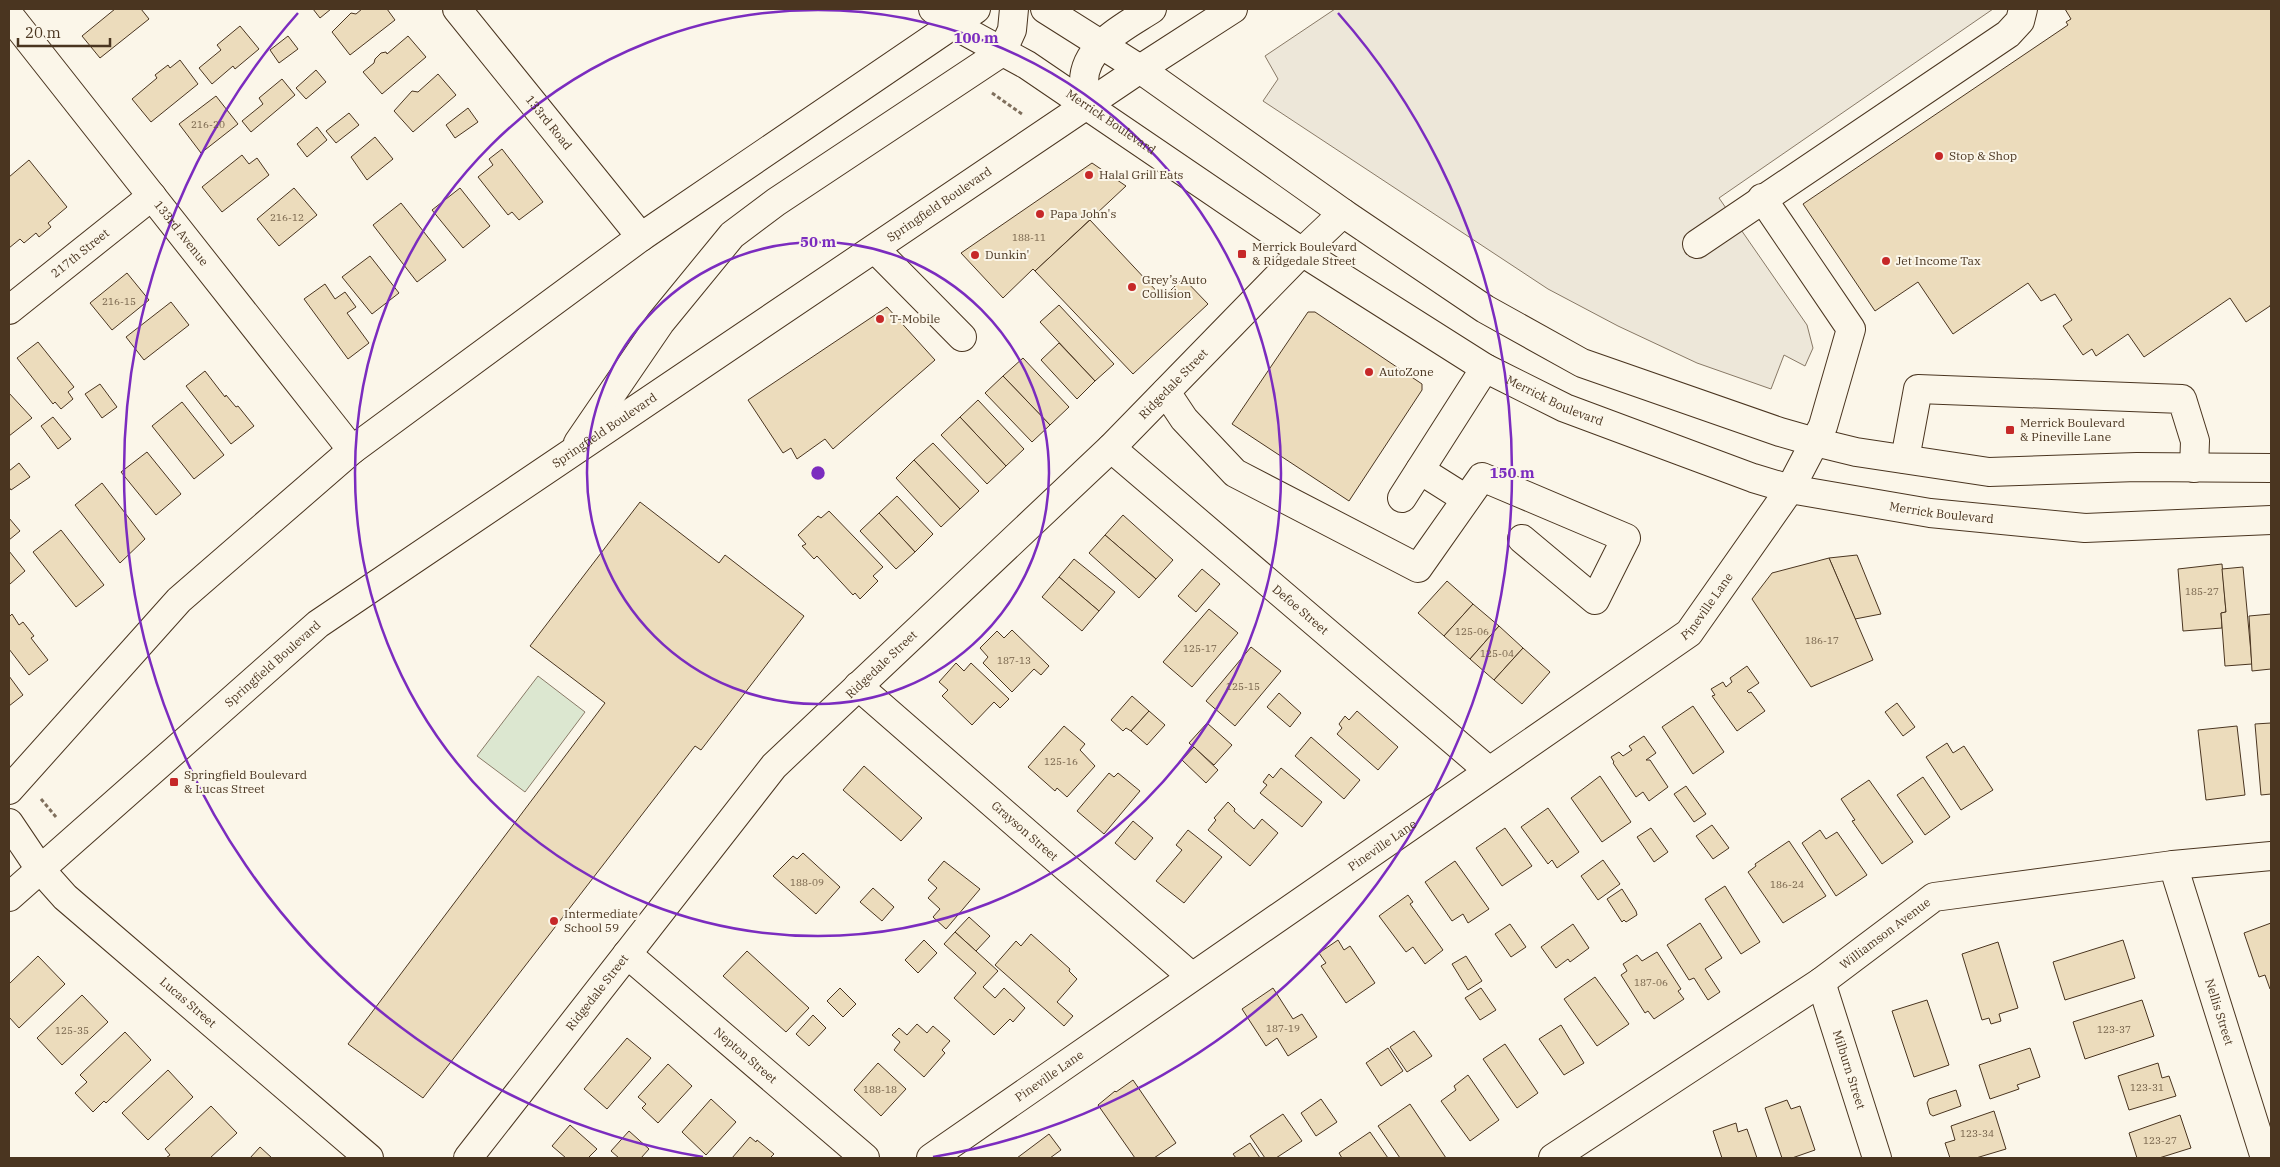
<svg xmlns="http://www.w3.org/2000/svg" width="2280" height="1167" viewBox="0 0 2280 1167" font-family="'IBM Plex Serif',serif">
<rect width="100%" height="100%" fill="#fbf6e9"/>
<polygon fill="#dce7d0" stroke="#887966" points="538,676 585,712 525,792 477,756"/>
<polygon fill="#ede7d9" stroke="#887966" points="1335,9 1993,9 1719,198 1807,325 1813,348 1805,366 1784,355 1771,389 1697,363 1618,326 1548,289 1263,101 1278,79 1265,56"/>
<g fill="#ecdcbc" stroke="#4a3520">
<polygon points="115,9 141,9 149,19 100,58 82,36"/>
<polygon points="313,9 331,9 320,18"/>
<polygon points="362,9 387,9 395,20 350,55 332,32 351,13 356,14"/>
<polygon points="2065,9 2271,9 2271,303 2270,306 2246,322 2230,298 2144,357 2128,334 2096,356 2092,349 2083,355 2063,326 2072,320 2055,294 2041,301 2028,283 1953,334 1918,282 1875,311 1803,204 2068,25 2066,22 2071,19"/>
<polygon points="240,26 259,49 235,69 233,66 212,84 199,68 221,50 217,45"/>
<polygon points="288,36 298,49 279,63 270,50"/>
<polygon points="408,36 426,57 382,94 363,72 374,63 375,59 381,53 386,52 387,54"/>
<polygon points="180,60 198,84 151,122 132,99 157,78 155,75 168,65 170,68"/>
<polygon points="316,70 326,82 306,99 296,88"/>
<polygon points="438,74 456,95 413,132 394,111 412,91 418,92"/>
<polygon points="282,79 295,95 251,132 242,121 263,104 259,98"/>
<polygon points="216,96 238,124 201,153 179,124"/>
<polygon points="468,108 478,122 455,138 446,125"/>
<polygon points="349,113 359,125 336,143 326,131"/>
<polygon points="317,127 327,140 307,157 297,144"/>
<polygon points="375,137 393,159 367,180 351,157"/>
<polygon points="502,149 543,202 519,220 512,212 508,215 478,177 493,165 489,159"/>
<polygon points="242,155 249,164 257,158 269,175 222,212 202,187"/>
<polygon points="29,160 67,207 48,223 51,227 39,237 36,233 24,243 20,239 9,248 9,177"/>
<polygon points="1092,163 1126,186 1035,271 1033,269 1003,298 961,253"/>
<polygon points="294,188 317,215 279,246 257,219"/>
<polygon points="460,188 490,226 463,248 432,210"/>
<polygon points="401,203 446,260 417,282 373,225"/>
<polygon points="1090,220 1163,298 1183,278 1208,304 1133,374 1035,271"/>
<polygon points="370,256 399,293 372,314 342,277"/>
<polygon points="127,273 149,300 112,330 90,303"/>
<polygon points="325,284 335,299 345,292 356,307 347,313 369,343 348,359 304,299"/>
<polygon points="171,302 189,325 144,360 126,337"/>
<polygon points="1059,305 1114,364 1095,381 1040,322"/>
<polygon points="887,307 935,360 833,449 825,439 797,459 791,448 783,453 748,400"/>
<polygon points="1308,312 1315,312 1422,384 1422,390 1349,501 1232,424"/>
<polygon points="38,342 74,387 68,392 73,399 61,409 55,402 53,404 17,358"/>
<polygon points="1059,343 1095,381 1077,399 1041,360"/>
<polygon points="1023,358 1069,407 1050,425 1003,376"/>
<polygon points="205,371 225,397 226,395 236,407 238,406 254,426 231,444 186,386"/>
<polygon points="1003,376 1050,425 1032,442 985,393"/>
<polygon points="100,384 117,407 102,418 85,394"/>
<polygon points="9,393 32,418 9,436"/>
<polygon points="978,400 1024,449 1006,466 960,417"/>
<polygon points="182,402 224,455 194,479 152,426"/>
<polygon points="53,417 71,439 58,449 41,426"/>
<polygon points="960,417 1006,466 987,484 941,435"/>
<polygon points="933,443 979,491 960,509 914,460"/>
<polygon points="147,452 181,494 156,515 121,472"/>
<polygon points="914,460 960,509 941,527 896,478"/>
<polygon points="19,463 30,477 11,490 9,487 9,471"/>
<polygon points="102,483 145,539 120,563 75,505"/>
<polygon points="897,496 933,534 915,552 879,513"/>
<polygon points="640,502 719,563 725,555 804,616 701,750 695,746 423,1098 348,1044 605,703 530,646"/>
<polygon points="829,511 883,567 873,576 878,581 860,599 855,593 853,595 817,556 814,559 802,546 806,544 798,535 818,516 821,518"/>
<polygon points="879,513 915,552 896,569 860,531"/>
<polygon points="1123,515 1173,560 1156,579 1105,535"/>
<polygon points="9,518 20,531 9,540"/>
<polygon points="61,530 104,585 76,607 33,552"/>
<polygon points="1105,535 1156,579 1139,598 1089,553"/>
<polygon points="9,551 25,571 10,584 9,583"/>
<polygon points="1857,555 1881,614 1855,619 1829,558"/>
<polygon points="1829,558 1873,660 1811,687 1752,599 1772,573"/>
<polygon points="1074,559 1115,592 1099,611 1059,577"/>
<polygon points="2222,564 2226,612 2221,613 2222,628 2183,631 2178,569"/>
<polygon points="2243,567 2252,664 2225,666 2221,613 2226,612 2222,569"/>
<polygon points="1202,569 1220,584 1196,612 1178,596"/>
<polygon points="1059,577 1099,611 1082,631 1042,597"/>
<polygon points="1447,581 1473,604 1444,636 1418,613"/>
<polygon points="1473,604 1499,626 1470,659 1444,636"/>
<polygon points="1209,609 1238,633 1192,687 1163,662"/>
<polygon points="12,614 19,625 23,622 34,636 31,638 48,660 29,675 9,649 9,617"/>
<polygon points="2271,614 2271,669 2252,671 2249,616"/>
<polygon points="1499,626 1523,648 1494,680 1470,659"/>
<polygon points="1012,630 1049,666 1041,675 1034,669 1012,692 983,663 988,657 980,648 997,631 1004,638"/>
<polygon points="1251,647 1281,671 1235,726 1206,701"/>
<polygon points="1523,648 1550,672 1522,704 1494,680"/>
<polygon points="956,663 964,671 971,663 1009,699 1000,708 994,702 972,725 942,696 948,690 939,682"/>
<polygon points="1747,666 1759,683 1747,691 1749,693 1751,692 1765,711 1737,731 1712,696 1715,695 1711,689 1723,682 1726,687 1732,682 1730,678"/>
<polygon points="9,676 23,695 9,706"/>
<polygon points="1279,693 1301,713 1290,727 1267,707"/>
<polygon points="1132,696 1149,711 1131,731 1126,728 1123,731 1111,720"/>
<polygon points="1897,703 1915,727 1903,736 1885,712"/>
<polygon points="1693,706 1724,752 1693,774 1662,727"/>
<polygon points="1149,711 1165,725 1147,745 1131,731"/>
<polygon points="1357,711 1398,747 1378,770 1337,734 1342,728 1339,724 1345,716 1349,720"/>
<polygon points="1207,723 1232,745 1214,765 1189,743"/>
<polygon points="2271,723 2271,794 2261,795 2255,724"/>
<polygon points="1064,726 1085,744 1080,750 1095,766 1067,797 1057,788 1055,791 1028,767"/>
<polygon points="2237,726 2245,795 2206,800 2198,730"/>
<polygon points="1644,736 1656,753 1646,760 1650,760 1668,787 1649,801 1643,792 1636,797 1613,763 1614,762 1611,757 1619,752 1623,756 1632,750 1629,746"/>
<polygon points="1311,737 1360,780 1344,799 1295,756"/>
<polygon points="1947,743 1953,753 1964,746 1993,790 1961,810 1926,757"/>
<polygon points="1194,747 1218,770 1206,783 1182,760"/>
<polygon points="864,766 922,818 901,841 843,790"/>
<polygon points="1281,768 1322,802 1302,827 1260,793 1267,785 1263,782 1269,774 1273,778"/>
<polygon points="1109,773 1114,777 1118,773 1140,791 1104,834 1077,811"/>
<polygon points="1600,776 1631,822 1602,842 1571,798"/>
<polygon points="1923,777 1950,817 1925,835 1897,795"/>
<polygon points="1869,780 1913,842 1882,864 1852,821 1855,820 1841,799"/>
<polygon points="1686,786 1706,814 1694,822 1674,794"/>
<polygon points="1228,802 1235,809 1234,811 1254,829 1262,819 1278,833 1250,866 1208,830 1216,820 1214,818"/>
<polygon points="1548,808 1579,852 1557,868 1552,860 1548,864 1521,827"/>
<polygon points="1133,821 1153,838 1135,860 1115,843"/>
<polygon points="1712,825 1729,848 1713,859 1696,836"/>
<polygon points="1505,828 1532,866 1502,886 1476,848"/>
<polygon points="1651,828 1668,852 1654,862 1637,837"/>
<polygon points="1188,830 1222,857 1184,903 1156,881 1182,850 1176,845"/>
<polygon points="1820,830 1826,839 1837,832 1867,875 1836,896 1802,843"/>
<polygon points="1789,841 1826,896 1783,923 1748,872 1756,866 1755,864"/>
<polygon points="803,853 840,887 816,914 773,876 793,856 797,859"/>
<polygon points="1603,860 1620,884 1598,900 1581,876"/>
<polygon points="944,861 980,889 946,929 933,917 940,909 928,898 937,888 928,880"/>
<polygon points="1455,861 1489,909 1468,923 1463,914 1452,921 1425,882"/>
<polygon points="1725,886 1760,942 1741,954 1705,899"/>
<polygon points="873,888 894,907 882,921 860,902"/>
<polygon points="1622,889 1636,911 1637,915 1626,922 1624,920 1622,922 1607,899"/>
<polygon points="1408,895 1413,902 1410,904 1443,950 1425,964 1413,947 1406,952 1379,916"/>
<polygon points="969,917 990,936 976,951 955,932"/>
<polygon points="1700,923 1722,958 1705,969 1720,992 1708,1000 1694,978 1689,980 1667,945"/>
<polygon points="2271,923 2271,988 2270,989 2265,975 2259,977 2244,933"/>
<polygon points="1510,924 1526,947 1511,957 1495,934"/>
<polygon points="1573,924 1589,948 1570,962 1568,959 1556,968 1541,947"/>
<polygon points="955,932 998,971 983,987 995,998 1004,988 1025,1008 1013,1022 1010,1019 994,1035 954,998 976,973 944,944"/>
<polygon points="1031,934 1070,969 1069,971 1077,979 1057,1002 1073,1016 1064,1026 995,965 1016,941 1021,946"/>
<polygon points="924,940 937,953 918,973 905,960"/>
<polygon points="1338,940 1344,950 1350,946 1375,983 1346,1003 1321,966 1326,963 1319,953"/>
<polygon points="2123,940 2135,978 2065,1000 2053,962"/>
<polygon points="1998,942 2018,1008 1999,1014 2001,1021 1991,1024 1989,1018 1982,1020 1962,954"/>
<polygon points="747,951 809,1008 786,1032 723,976"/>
<polygon points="1657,952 1681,989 1678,991 1684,999 1654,1019 1648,1011 1645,1013 1621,975 1627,971 1623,964 1637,955 1642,961"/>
<polygon points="38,956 65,984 19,1028 9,1017 9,984"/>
<polygon points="1466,956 1482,981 1468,990 1452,964"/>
<polygon points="1595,977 1629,1024 1597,1046 1564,999"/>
<polygon points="840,988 856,1004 843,1017 827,1001"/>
<polygon points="1273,988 1293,1019 1302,1014 1317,1037 1288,1056 1277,1038 1266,1046 1242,1009"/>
<polygon points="1481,988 1496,1010 1480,1020 1465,998"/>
<polygon points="82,995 108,1022 62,1065 37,1038"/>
<polygon points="1927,1000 1949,1065 1914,1077 1892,1011"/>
<polygon points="2142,1000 2154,1036 2085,1059 2073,1022"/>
<polygon points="813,1015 826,1028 809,1046 796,1034"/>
<polygon points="917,1024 927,1033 933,1026 950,1041 942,1050 945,1053 924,1077 894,1050 900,1042 892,1035 899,1028 907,1035"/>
<polygon points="1561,1025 1584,1063 1564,1075 1539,1039"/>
<polygon points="1414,1031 1432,1056 1407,1072 1390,1047"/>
<polygon points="125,1032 151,1060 106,1103 104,1101 93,1112 75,1093 87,1082 80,1075"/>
<polygon points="627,1038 651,1058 607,1109 584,1089"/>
<polygon points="1505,1044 1538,1093 1517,1108 1483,1059"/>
<polygon points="1388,1048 1403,1071 1381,1086 1366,1063"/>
<polygon points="2030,1048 2040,1077 2017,1085 2019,1089 1990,1099 1979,1065"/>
<polygon points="878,1063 906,1089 881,1116 854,1090"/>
<polygon points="2158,1063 2162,1078 2169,1076 2176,1096 2129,1110 2118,1076"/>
<polygon points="668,1064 692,1086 658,1123 642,1108 646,1104 638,1097"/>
<polygon points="168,1070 193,1097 148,1140 122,1113"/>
<polygon points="1468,1075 1499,1120 1470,1141 1441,1101 1456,1090 1454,1086"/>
<polygon points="1133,1080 1176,1143 1154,1158 1135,1158 1098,1105 1115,1091 1116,1092"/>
<polygon points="1956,1090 1961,1106 1933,1116 1930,1114 1927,1103 1929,1099"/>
<polygon points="711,1099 736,1122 706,1155 682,1132"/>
<polygon points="1321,1099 1337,1122 1316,1136 1301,1113"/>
<polygon points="1787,1100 1791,1109 1800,1106 1815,1150 1792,1158 1782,1158 1765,1108"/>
<polygon points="1410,1104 1446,1158 1400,1158 1378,1126"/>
<polygon points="211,1106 237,1133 210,1158 166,1158 170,1155 165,1149"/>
<polygon points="1994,1111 2006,1149 1976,1158 1950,1158 1945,1143 1955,1140 1951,1126"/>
<polygon points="1283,1114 1302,1141 1276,1158 1265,1158 1250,1136"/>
<polygon points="2180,1115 2191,1148 2159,1158 2137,1158 2129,1133"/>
<polygon points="1736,1123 1738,1132 1747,1129 1757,1158 1722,1158 1713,1131"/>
<polygon points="570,1125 597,1149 588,1158 566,1158 552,1146"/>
<polygon points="629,1131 649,1149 641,1158 619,1158 611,1151"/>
<polygon points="1370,1132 1388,1158 1342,1158 1339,1153"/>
<polygon points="1049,1134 1061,1150 1050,1158 1017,1158"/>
<polygon points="750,1137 756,1142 757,1140 774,1154 770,1158 732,1158"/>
<polygon points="1250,1143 1260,1158 1236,1158 1233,1154"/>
<polygon points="260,1147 272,1158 250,1158"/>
</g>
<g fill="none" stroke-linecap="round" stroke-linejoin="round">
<g stroke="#4a3520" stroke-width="30">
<g id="minor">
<path id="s1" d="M457 9 641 237"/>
<path id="s2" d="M9 15 352 450"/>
<polyline points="1697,244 2008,34 2020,21 2023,9"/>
<polyline points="875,249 962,337"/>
<path id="s3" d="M9 310 152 196"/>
<polyline points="1166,392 1184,419 1235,473 1418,568 1482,477 1626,538 1595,600 1522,539"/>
<path id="s4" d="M1111 448 1489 771"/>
<polyline points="1905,459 1918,389 2182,399 2195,441 2194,468"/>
<polyline points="1420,470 1466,499"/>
<polyline points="1402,498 1485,368"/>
<path id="s5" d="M858 686 1191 976"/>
<path id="s6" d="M9 823 40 869 65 897 369 1158"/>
<path id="s7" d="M2173 865 2265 1158"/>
<path id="s8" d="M627 954 865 1158"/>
<path id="s9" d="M1821 982 1877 1158"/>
<path id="s10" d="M468 1158 774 766 1111 448 1302 252 1343 213"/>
<path id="s11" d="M931 1158 1689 633 1790 489 1823 426 1851 329 1762 198"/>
<path id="s12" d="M1553 1158 1821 982 1934 897 2173 865 2271 856"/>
</g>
</g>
<g stroke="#4a3520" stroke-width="30">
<g id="major">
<path id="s13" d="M933 9 952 24 1027 65 1302 252 1485 368 1565 408 1753 478 1790 489 1930 513 2085 528 2271 520"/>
<polyline points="1045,9 1140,69 1343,213 1485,309 1582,363 1780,432 1815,442 1856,452 1989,472 2137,467 2271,468"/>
<path d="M1088 105C1087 98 1084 90 1084 83 1083 46 1126 26 1152 9"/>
<polyline points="578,443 660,323 732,235 776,202 1002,52 1012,30 1014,9"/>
<polyline points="9,790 179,600 352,450 641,237 976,9"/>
<path id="s14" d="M9 897 318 624 1140 69 1233 9"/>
</g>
</g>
<g stroke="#7f6f5c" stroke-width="3" stroke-dasharray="4 2.5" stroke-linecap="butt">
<polyline points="992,93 1022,114"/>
<polyline points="41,799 56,817"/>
</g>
<use href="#minor" stroke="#fbf6e9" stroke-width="28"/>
<use href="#major" stroke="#fbf6e9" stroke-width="28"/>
</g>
<g fill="none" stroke="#7b2cbf" stroke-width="2.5">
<circle cx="818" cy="473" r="231"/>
<circle cx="818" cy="473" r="463"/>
<path d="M703 1157A694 694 0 0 1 298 13M1338 13A694 694 0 0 1 933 1157"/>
</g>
<g fill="#c62828" stroke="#fbf6e9" stroke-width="2">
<circle cx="1939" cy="156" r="5"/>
<circle cx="1089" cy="175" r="5"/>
<circle cx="1040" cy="214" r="5"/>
<rect x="1237" y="249" width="10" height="10" rx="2.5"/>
<circle cx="975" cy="255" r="5"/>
<circle cx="1886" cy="261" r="5"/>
<circle cx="1132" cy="287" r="5"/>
<circle cx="880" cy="319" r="5"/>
<circle cx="1369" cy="372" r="5"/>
<rect x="2005" y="425" width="10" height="10" rx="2.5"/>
<rect x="169" y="777" width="10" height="10" rx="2.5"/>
<circle cx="554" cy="921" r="5"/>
</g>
<g text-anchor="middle" stroke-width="4" stroke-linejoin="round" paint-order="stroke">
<g font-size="10" fill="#725f47">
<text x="208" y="128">216-20</text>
<text x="287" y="221">216-12</text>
<text x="1029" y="241">188-11</text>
<text x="119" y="305">216-15</text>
<text x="2202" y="595">185-27</text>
<text x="1472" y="635">125-06</text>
<text x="1822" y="644">186-17</text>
<text x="1200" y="652">125-17</text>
<text x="1497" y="657">125-04</text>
<text x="1014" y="664">187-13</text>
<text x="1243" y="690">125-15</text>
<text x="1061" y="765">125-16</text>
<text x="807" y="886">188-09</text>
<text x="1787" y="888">186-24</text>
<text x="1651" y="986">187-06</text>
<text x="1283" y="1032">187-19</text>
<text x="2114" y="1033">123-37</text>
<text x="72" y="1034">125-35</text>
<text x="2147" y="1091">123-31</text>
<text x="880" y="1093">188-18</text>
<text x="1977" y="1137">123-34</text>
<text x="2160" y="1144">123-27</text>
</g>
<g font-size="12" fill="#4a3520" stroke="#fbf6e9">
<text dy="4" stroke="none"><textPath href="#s13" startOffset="211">Merrick Boulevard</textPath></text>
<text dy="4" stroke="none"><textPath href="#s1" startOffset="146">133rd Road</textPath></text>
<text dy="4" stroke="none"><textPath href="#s14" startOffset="1162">Springfield Boulevard</textPath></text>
<text dy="4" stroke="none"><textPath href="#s2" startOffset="278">133rd Avenue</textPath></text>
<text dy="4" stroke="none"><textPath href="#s3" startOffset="91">217th Street</textPath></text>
<text dy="4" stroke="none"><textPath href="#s10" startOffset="1050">Ridgedale Street</textPath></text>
<text dy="4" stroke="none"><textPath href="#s13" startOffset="736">Merrick Boulevard</textPath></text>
<text dy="4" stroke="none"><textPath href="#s14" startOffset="758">Springfield Boulevard</textPath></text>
<text dy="4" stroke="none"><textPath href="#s13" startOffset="1141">Merrick Boulevard</textPath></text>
<text dy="4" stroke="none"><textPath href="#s11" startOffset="954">Pineville Lane</textPath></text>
<text dy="4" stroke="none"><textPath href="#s4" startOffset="249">Defoe Street</textPath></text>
<text dy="4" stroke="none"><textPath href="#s14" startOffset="352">Springfield Boulevard</textPath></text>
<text dy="4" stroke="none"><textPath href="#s10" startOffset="645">Ridgedale Street</textPath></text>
<text dy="4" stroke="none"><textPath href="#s5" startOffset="221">Grayson Street</textPath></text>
<text dy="4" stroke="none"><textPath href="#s11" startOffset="549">Pineville Lane</textPath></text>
<text dy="4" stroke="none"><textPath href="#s12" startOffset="401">Williamson Avenue</textPath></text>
<text dy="4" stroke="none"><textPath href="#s10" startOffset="210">Ridgedale Street</textPath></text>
<text dy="4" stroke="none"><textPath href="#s6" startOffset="255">Lucas Street</textPath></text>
<text dy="4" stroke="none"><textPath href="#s7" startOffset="154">Nellis Street</textPath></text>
<text dy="4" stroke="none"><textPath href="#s8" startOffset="156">Nepton Street</textPath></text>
<text dy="4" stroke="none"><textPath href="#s9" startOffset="92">Milburn Street</textPath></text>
<text dy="4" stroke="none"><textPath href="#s11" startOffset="144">Pineville Lane</textPath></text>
</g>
<g font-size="12" fill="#4a3520" stroke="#fbf6e9" text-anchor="start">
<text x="1949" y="160">Stop &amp; Shop</text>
<text x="1099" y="179">Halal Grill Eats</text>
<text x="1050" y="218">Papa John's</text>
<text x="1252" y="251">Merrick Boulevard<tspan x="1252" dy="14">&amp; Ridgedale Street</tspan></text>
<text x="985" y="259">Dunkin'</text>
<text x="1896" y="265">Jet Income Tax</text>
<text x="1142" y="284">Grey’s Auto<tspan x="1142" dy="14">Collision</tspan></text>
<text x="890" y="323">T-Mobile</text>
<text x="1379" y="376">AutoZone</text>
<text x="2020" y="427">Merrick Boulevard<tspan x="2020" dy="14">&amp; Pineville Lane</tspan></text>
<text x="184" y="779">Springfield Boulevard<tspan x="184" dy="14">&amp; Lucas Street</tspan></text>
<text x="564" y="918">Intermediate<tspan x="564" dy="14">School 59</tspan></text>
</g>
</g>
<circle cx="818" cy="473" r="8" fill="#7b2cbf" stroke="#fbf6e9" stroke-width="2.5"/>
<g font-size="15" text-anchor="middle" font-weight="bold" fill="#7b2cbf" stroke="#fbf6e9" stroke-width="4" stroke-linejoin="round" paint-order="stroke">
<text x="976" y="43">100 m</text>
<text x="818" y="247">50 m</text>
<text x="1512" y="478">150 m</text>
</g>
<rect width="2280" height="1167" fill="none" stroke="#4a3520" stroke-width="20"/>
<path d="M18 38v8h92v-8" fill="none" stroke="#4a3520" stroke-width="2.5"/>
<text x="25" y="38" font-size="15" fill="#4a3520" stroke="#fbf6e9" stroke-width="4" paint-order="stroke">20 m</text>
</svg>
